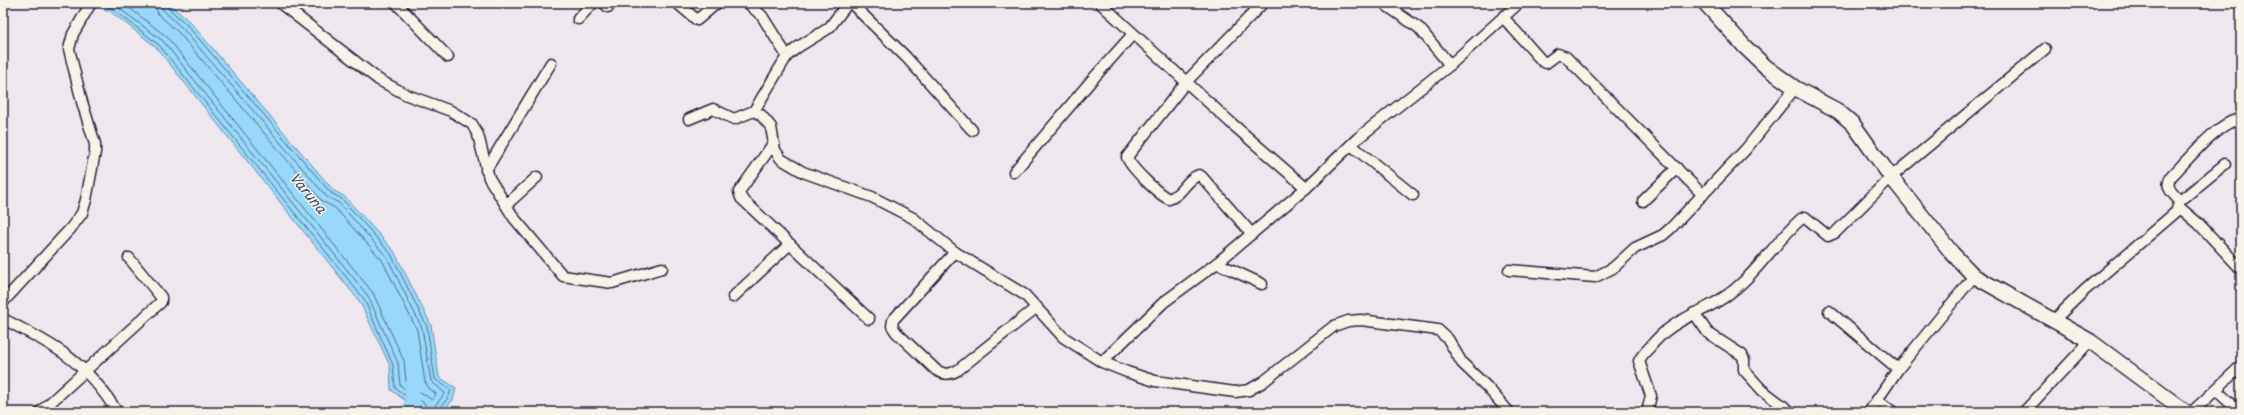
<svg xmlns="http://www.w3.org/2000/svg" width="2244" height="415" viewBox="0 0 2244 415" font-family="'Playpen Sans',sans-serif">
<rect width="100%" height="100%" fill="#eee7ee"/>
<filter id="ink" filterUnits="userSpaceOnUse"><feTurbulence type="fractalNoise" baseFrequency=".025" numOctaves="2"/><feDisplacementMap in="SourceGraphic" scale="8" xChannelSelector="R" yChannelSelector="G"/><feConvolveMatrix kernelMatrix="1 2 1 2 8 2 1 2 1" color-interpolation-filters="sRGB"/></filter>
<g filter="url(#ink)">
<polygon fill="#98d8fa" stroke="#698fae" points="88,3 168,3 190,22 334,191 344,196 394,251 431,325 439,377 456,388 453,400 442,412 421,412 391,390 390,366 360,302 156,47 111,12"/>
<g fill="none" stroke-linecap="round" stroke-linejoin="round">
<g stroke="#516b87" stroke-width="1">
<polyline points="99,3 113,9 159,45 364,299 393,365 395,388 421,407 423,412"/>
<polyline points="112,3 163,41 368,296 398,363 400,385 425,404 428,412"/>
<polyline points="123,3 167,37 373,293 404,361 406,382 432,400 436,394 429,388 425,382 417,330 382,260 335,208 322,201 179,33 158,14 155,3"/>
<polyline points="161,3 163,10 183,29 327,197 339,203 387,257 422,328 431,381 445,393 435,406 434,412"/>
<path d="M166 3 167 7 187 25 331 193 342 199 391 254 427 327 435 379 451 390C449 400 441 404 439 412"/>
</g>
<polyline stroke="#98d8fa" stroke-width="15" points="407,412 413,403 412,386"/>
<g stroke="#22223b" stroke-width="13">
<g id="street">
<polyline points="280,3 379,80 407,95 451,111 472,124 478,135 489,178 514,218 563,276 612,283 662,268"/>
<polyline points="396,3 448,57"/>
<polyline points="604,3 608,7"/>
<polyline points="677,3 697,20 717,3"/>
<polyline points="748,3 762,16 787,56"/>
<polyline points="851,3 906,57 972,130"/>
<polyline points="1100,3 1230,122 1306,188"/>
<polyline points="1387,6 1419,28 1450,65"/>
<polyline points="1503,17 1542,61 1546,63 1558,54 1566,57 1703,195"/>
<polyline points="578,19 593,3"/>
<polyline points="754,111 787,56 798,47 829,28 848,3"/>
<polyline points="689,119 713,109 734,119 754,111 761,115 771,127 775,150 781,159 803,172 872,197 913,218 955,252 1025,295 1063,337 1102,362 1127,372 1155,381 1235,392 1249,390 1263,382 1334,326 1348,321 1361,320 1438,330 1448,339 1462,363 1487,387 1509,412"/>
<polyline points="773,144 739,192 741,198 869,319"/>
<polyline points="1351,145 1413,195"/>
<polyline points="486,170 551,63"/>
<polyline points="1014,172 1091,81 1133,34"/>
<polyline points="1643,201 1677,168"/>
<polyline points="2180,201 2225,164"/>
<polyline points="506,205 537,177"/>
<polyline points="2179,207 2199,224 2241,269"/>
<path d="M1252 234 1202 177 1199 175C1186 179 1182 195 1169 199 1159 195 1130 167 1127 157L1186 82 1263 3"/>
<path d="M955 252 893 320 892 326 896 332 936 370C945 375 949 375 958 370L1037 307"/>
<polyline points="1217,263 1262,284"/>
<polyline points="1509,270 1595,277 1613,268 1635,248 1663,235 1671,228 1746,149 1795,88"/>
<polyline points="733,297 790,244"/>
<polyline points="3,302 71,228 82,213 86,200 95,152 95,144 82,102 69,49 73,34 91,3"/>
<polyline points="1829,311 1898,369"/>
<polyline points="1694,313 1708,333 1742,355 1744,360 1744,370 1762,390 1791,412"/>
<path d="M3 319C53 344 87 362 117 412"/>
<path d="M2053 321 2085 290 2176 212 2180 201C2173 194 2164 187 2171 177 2188 160 2218 121 2241 119"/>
<polyline points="1102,362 1164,302 1217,263 1306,188 1358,138 1450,65 1519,3"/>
<polyline points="2217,391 2240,412"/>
<polyline points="1877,400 1893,412"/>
<polyline points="40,412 161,302 161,297 129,258"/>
<path d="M1647 412 1651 396 1639 361C1641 356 1646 351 1650 347 1672 319 1696 316 1723 298 1755 277 1773 244 1801 219L1805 217 1828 236 1835 233 1891 177 2045 49"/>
<polyline points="1869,412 1898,369 1974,276"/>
<polyline points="2024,412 2090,341"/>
<polyline points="2192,412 2241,366"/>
</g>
</g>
<g stroke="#22223b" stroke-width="17">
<polyline id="secondary" points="1705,3 1745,47 1766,67 1795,88 1838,111 1853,124 1891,177 1952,253 1974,276 2090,341 2186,412"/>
</g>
<use href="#street" stroke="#f7f3e8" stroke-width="10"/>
<use href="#secondary" stroke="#f7f3e8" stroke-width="14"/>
</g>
</g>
<g text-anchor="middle" stroke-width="3" stroke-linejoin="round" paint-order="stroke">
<g font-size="14" font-style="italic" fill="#40506b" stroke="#f7f3e8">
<text transform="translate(308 193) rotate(50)" y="5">Varuna</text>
</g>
</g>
<rect width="2244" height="415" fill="none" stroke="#f7f3e8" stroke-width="16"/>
<rect x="8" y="8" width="2228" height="399" fill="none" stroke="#22223b" stroke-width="1.5" filter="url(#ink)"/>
</svg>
